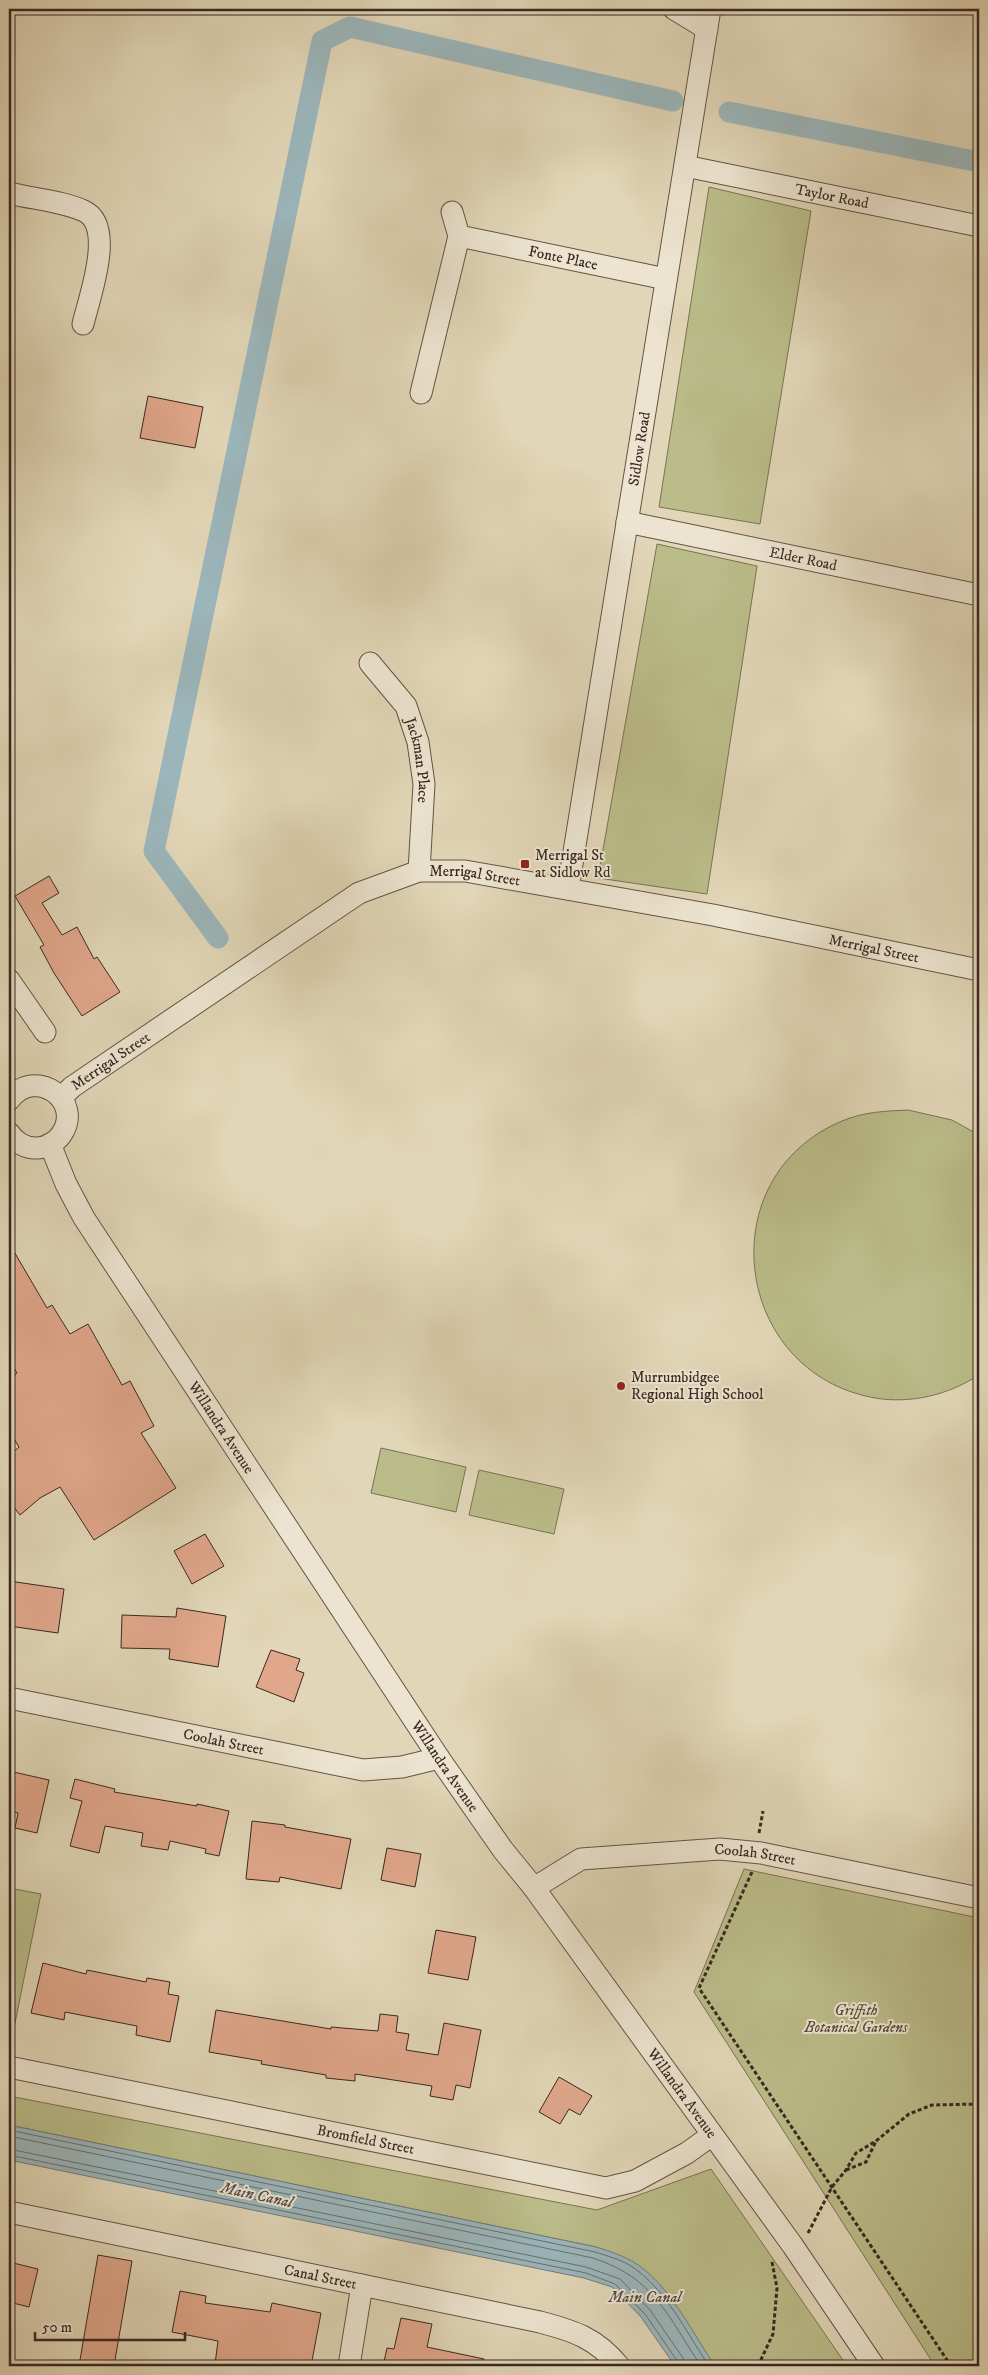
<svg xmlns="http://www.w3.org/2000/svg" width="988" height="2375" viewBox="0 0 988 2375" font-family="'IM FELL DW Pica',serif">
<rect width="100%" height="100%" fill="#e1d6b7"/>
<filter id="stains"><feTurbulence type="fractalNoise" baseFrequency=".004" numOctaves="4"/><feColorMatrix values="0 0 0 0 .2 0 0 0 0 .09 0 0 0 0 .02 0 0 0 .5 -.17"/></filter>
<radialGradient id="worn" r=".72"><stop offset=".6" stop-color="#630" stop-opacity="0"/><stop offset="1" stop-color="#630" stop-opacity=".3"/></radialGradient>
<g fill="#babc89" stroke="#7a7255">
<polygon points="709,187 811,211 760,524 659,507"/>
<polygon points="657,544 757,566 707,894 598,878"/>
<path d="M908 1110 952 1120 979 1135V1375C948 1395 911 1404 875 1398 733 1373 708 1177 842 1121 863 1112 885 1111 908 1110Z"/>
<polygon points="381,1448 466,1467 456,1512 371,1493"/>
<polygon points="479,1470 564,1489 554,1534 469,1515"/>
<polygon points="744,1869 979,1918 979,2360 970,2366 935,2366 694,1992"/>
<polygon points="9,1888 41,1894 9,2053"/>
<polygon points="9,2096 597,2210 711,2169 847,2366 715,2366 596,2247 9,2125"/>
</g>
<path fill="#9bb6bb" stroke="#747d7d" d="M9 2125 596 2247C609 2251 621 2255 632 2261 668 2282 692 2332 715 2366H675L641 2317 612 2287 584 2278 9 2160Z"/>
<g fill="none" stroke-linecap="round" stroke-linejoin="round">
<g stroke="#6a6f6e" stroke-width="1">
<path d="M9 2130 595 2252C607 2256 620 2259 631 2266 666 2289 686 2332 709 2366"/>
<path d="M9 2136 593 2258C655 2278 668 2317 701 2366"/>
<polyline points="9,2149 586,2267 620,2279 650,2310 683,2358 685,2366"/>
<polyline points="9,2155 586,2273 615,2284 645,2314 678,2362 679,2366"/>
</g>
<g stroke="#9bb6bb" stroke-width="21">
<polyline points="729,112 979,162"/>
<polyline points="218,938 154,851 322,41 350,27 673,101"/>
</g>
</g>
<g fill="#e0a78b" stroke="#392821">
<polygon points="148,396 203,407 195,448 140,438"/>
<polygon points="49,876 59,893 42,903 62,935 77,927 94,959 97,957 120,992 82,1016 54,973 40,947 44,945 15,896"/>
<polygon points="9,1243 47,1308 52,1305 70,1334 88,1324 122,1385 130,1381 154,1426 141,1433 176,1488 94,1540 60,1487 40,1498 20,1515 9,1501 9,1456 19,1447 9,1431 9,1378 17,1373 9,1360"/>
<polygon points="205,1534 224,1566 192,1584 174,1551"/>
<polygon points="9,1581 64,1589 58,1633 9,1626"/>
<polygon points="177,1608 226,1616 218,1667 169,1659 170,1649 121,1648 122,1615 176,1617"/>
<polygon points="271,1650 300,1659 296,1670 304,1673 294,1702 256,1687"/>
<polygon points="9,1771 49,1780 37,1833 15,1828 18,1813 9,1811"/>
<polygon points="75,1779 115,1789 114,1792 197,1806 197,1804 229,1811 219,1856 205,1853 206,1849 170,1841 168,1850 141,1846 143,1833 105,1826 99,1853 70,1846 82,1801 70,1798"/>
<polygon points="252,1821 285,1825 285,1827 351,1839 341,1889 280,1877 279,1882 246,1879"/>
<polygon points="387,1848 421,1854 415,1887 381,1880"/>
<polygon points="436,1930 476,1937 468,1980 428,1973"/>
<polygon points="43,1963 86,1974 87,1970 146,1982 147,1978 170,1982 168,1994 179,1996 170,2042 136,2035 137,2026 65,2012 64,2020 31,2013"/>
<polygon points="216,2010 331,2029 331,2027 378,2031 380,2014 398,2016 396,2032 409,2034 406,2050 438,2055 444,2023 481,2030 470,2088 456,2085 453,2100 430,2096 432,2086 355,2074 355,2081 326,2078 326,2075 261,2064 262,2061 209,2052"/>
<polygon points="559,2077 592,2096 580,2115 569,2109 560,2124 539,2112"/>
<polygon points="98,2255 132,2261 114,2366 79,2366"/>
<polygon points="9,2262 38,2269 29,2307 9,2302"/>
<polygon points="180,2291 206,2296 205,2303 270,2312 272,2303 321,2313 311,2366 233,2366 215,2364 218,2341 172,2332"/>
<polygon points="401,2318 432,2324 427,2347 484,2359 483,2366 383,2366 387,2348 394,2349"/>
</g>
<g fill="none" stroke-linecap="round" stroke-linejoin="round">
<g stroke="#635446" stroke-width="23">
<g id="minor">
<polyline points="674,9 707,29"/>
<path id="s1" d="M685 166 979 226"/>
<path d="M9 193C33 199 62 201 84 211 116 226 89 298 83 324"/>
<polyline points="452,212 459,236"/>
<path id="s2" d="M421 393 459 236 666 279"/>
<path id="s3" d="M627 522 979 595"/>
<path id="s4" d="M370 663 406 706 418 742 424 784 419 871"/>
<path id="s5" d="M568 889 710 9"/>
<polyline points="9,980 45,1032"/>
<path id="s6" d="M61 1098 72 1087 359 893 419 871H465L713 915 979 970"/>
<path d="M9 1100C35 1065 85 1101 61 1135 56 1142 47 1147 38 1148 26 1149 15 1142 9 1133"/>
<path id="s7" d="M50 1144 66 1184 84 1218 439 1758 503 1850 534 1888 793 2246 874 2366"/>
<path id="s8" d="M9 1698 363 1770 402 1767 439 1758"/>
<path id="s9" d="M534 1888 581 1859 720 1849 761 1853 979 1898"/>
<path id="s10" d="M9 2067 606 2188 635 2181 687 2153 712 2135"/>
<path id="s11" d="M9 2212 540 2322C574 2331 596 2338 619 2366"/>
<polyline points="349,2366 362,2285"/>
</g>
</g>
<g stroke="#392821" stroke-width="3" stroke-dasharray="4 2.5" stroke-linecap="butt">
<polyline points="759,1833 763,1811"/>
<polyline points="752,1872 699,1988 951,2366"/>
<polyline points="846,2170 866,2162 876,2141"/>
<polyline points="808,2233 832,2187 846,2170 856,2153 876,2141 909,2114 932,2105 979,2104"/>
<polyline points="758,2366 773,2334 777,2288 772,2262"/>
</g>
<use href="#minor" stroke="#ece4d0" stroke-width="21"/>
</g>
<g fill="#8f2418" stroke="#ece4d0" stroke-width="2">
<rect x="520" y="859" width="10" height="10" rx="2.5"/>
<circle cx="621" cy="1386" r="5"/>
</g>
<g text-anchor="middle" stroke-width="4" stroke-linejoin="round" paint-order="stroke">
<g font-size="15" fill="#392821" stroke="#ece4d0">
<text dy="5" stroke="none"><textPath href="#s1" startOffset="150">Taylor Road</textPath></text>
<text dy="5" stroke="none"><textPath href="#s2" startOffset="268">Fonte Place</textPath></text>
<text dy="5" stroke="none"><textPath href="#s5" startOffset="446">Sidlow Road</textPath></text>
<text dy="5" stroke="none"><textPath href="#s3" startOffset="180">Elder Road</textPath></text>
<text dy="5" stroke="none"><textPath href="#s4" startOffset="112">Jackman Place</textPath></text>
<text dy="5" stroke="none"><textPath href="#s6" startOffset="482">Merrigal Street</textPath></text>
<text dy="5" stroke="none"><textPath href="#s6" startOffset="888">Merrigal Street</textPath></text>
<text dy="5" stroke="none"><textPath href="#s6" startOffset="62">Merrigal Street</textPath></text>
<text dy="5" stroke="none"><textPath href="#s7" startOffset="332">Willandra Avenue</textPath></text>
<text dy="5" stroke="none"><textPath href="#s8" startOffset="219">Coolah Street</textPath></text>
<text dy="5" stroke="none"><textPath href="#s7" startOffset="738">Willandra Avenue</textPath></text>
<text dy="5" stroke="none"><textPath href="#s9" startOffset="230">Coolah Street</textPath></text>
<text dy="5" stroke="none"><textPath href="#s7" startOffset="1142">Willandra Avenue</textPath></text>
<text dy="5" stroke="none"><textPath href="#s10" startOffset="364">Bromfield Street</textPath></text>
<text dy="5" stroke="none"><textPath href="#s11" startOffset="318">Canal Street</textPath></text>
</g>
<g font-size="15" fill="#392821" stroke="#ece4d0" text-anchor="start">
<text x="535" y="860">Merrigal St<tspan x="535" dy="17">at Sidlow Rd</tspan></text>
<text x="631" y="1382">Murrumbidgee<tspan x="631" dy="17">Regional High School</tspan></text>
</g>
<g font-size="15" font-style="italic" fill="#594d3b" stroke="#ece4d0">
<text x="856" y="2015">Griffith<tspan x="856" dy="17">Botanical Gardens</tspan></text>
</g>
<g font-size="16" font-style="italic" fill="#524c48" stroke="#ece4d0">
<text transform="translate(257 2194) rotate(12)" y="6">Main Canal</text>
<text x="645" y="2302">Main Canal</text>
</g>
</g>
<rect width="988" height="2375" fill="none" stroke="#e1d6b7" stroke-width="30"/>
<rect x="10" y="10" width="968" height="2355" fill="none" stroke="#392821" stroke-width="2.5"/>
<rect x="15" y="15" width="958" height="2345" fill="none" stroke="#392821"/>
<path d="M35 2332v8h150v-8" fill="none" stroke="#392821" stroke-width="2.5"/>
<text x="42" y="2332" font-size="15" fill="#392821" stroke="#ece4d0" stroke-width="4" paint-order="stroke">50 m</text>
<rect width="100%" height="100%" filter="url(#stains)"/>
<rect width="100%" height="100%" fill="url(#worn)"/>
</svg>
